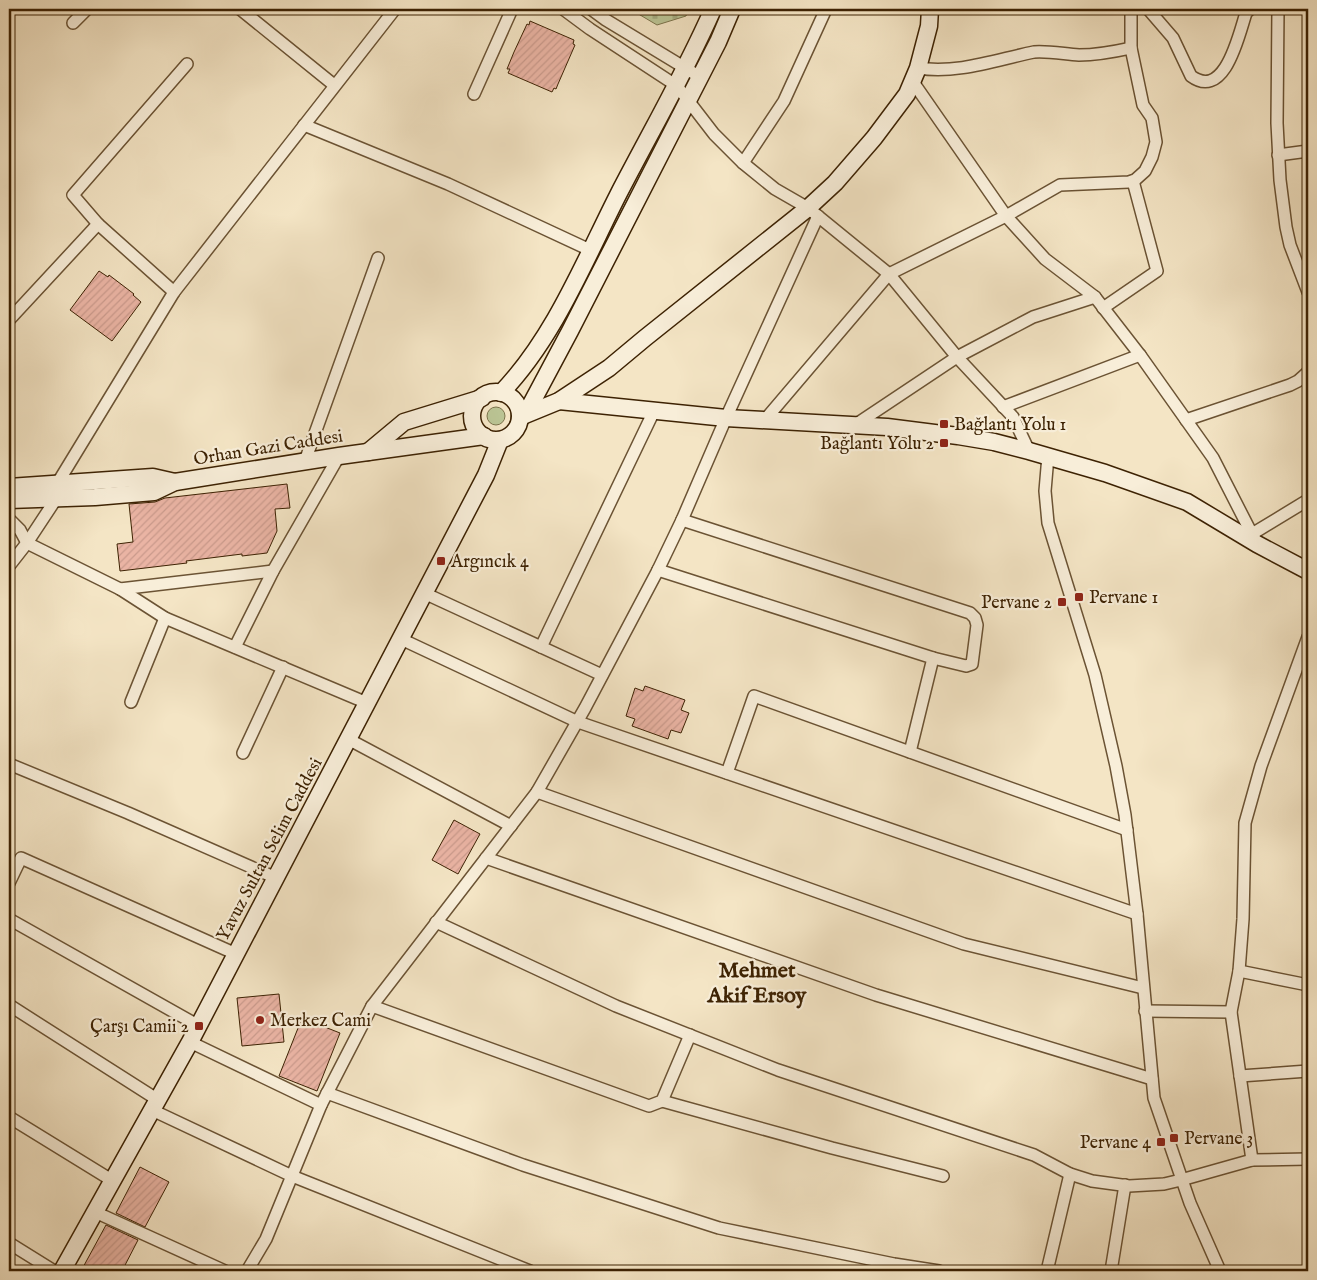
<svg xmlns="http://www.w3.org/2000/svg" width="1317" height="1280" viewBox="0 0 1317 1280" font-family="'IM FELL English',serif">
<defs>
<pattern id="cemetery-stones" width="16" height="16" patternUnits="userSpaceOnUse" patternTransform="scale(1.25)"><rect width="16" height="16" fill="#bbc595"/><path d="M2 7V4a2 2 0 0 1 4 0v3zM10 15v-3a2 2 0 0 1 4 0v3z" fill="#a2a97f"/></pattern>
<pattern id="building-hatch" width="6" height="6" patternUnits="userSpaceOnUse" patternTransform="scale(1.25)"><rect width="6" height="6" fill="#eab4a4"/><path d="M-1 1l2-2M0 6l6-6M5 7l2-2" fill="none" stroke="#ca9a8c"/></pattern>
</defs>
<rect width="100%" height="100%" fill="#f4e5c5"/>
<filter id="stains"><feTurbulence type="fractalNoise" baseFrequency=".004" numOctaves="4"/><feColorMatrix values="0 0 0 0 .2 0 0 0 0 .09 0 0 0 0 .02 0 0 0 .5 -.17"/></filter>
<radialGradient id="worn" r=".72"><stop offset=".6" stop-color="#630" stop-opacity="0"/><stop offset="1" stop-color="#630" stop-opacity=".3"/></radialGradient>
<circle fill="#bbc595" stroke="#7c744c" cx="496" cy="416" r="9"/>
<polygon fill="url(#cemetery-stones)" stroke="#7c744c" points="630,9 689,9 686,16 657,25"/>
<g fill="url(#building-hatch)" stroke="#3d2203">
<polygon points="530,21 574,40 573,44 575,45 558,84 556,89 554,88 552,92 508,73 510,69 507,69 514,52 527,24 529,25"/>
<polygon points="99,271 108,277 109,275 134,294 133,295 141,302 112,341 70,310"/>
<polygon points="287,484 290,508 275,509 277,531 267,553 242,556 242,554 186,561 187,563 120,571 117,544 133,542 129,504 155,502 165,498"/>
<polygon points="645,686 685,700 681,710 689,713 681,733 671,730 668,739 632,726 635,719 626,716 635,688 643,691"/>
<polygon points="454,820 480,834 458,874 432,860"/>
<polygon points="279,994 284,1042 242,1046 237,998"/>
<polygon points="302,1018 340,1033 317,1091 279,1076"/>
<polygon points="140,1167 169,1182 145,1227 116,1213"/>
<polygon points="106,1225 138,1240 122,1271 81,1271"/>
</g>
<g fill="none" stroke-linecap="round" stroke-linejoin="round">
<g stroke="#6b5334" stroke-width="14">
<g id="street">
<polyline points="240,9 334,85"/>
<polyline points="563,9 590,29 677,86 714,134 743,163 775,189 808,208 889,274 957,357 1013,417 1029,451"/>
<polyline points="591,9 606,20 700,77"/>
<path d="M1148 9 1173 38 1191 76C1225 101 1239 34 1246 13L1250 9"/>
<polyline points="1278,9 1277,123 1280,180 1286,227 1290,245 1308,292"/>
<polyline points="73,23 87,9"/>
<path d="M918 68C958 74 995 60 1034 52 1049 51 1064 54 1079 55 1097 55 1113 52 1131 48"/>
<polyline points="913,82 1006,216 1045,259 1095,297 1140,355 1213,458 1257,544"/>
<polyline points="474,94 512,9"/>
<polyline points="304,125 448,184 590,250"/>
<polyline points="1278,155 1308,151"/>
<polyline points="743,163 784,101 826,9"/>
<polyline points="98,224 73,195 187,64"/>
<polyline points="1103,308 1157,271 1133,181"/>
<polyline points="9,320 98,224 174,292"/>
<polyline points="1003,407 1140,355"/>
<polyline points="1186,420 1290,385 1298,381 1308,372"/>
<polyline points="764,421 889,274 1006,216 1060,185 1129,182 1135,180 1145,171 1152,157 1156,142 1152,118 1143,105 1131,48 1131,9"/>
<polyline points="855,425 957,357 1033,317 1095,297"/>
<polyline points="1048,456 1045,491 1048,523 1095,675 1116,766 1125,815 1137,914 1154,1098 1190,1203 1220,1271"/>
<polyline points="305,461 378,258"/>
<polyline points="57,484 174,292 395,9"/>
<polyline points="9,519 20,530 27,543 120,589 165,618 367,703"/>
<polyline points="682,520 970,613 975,618 977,625 972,664 966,666 933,658"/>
<polyline points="1252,534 1308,500"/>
<polyline points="9,566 27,543 56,499"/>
<polyline points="658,570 933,658 910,752"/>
<polyline points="120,589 273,571"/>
<polyline points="424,593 602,675"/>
<polyline points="401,639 578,722 1137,914"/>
<polyline points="235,647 273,571 339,456"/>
<polyline points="541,647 654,411"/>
<polyline points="131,702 165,618"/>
<polyline points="348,739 511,826"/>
<polyline points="243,753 283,667"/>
<polyline points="9,764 128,813 276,878"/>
<polyline points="727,773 754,696 1127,830"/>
<polyline points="537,792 964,944 1143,988"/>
<polyline points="486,858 876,995 1152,1079"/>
<polyline points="9,883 21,858 236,954"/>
<polyline points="9,919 199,1026"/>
<polyline points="436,922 616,1006 778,1070 1034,1155 1070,1174 1092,1181 1129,1186 1164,1184 1181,1180 1252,1160 1308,1159"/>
<polyline points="1239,971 1308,985"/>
<polyline points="9,1005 158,1100"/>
<polyline points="372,1006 649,1106 662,1101 690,1035"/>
<polyline points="1145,1011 1231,1012"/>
<polyline points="190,1042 321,1105"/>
<polyline points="1240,1076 1308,1071"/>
<polyline points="327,1093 523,1165 719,1228 894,1264 939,1271"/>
<polyline points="662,1101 832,1148 943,1176"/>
<polyline points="152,1110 292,1176 530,1271"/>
<polyline points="9,1117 113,1181"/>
<polyline points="1252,1160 1231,1012 1239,971 1243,919 1245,823 1261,766 1308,637"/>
<polyline points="95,1212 225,1271"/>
<polyline points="9,1243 54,1271"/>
<polyline points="247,1271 266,1239 321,1105 372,1006 537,792 585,708 658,570 682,520 726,418 818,216"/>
<polyline points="1047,1271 1070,1174"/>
<polyline points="1111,1271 1125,1185"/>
</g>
</g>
<g stroke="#3d2203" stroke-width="19">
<g id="secondary">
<circle cx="496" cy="416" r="24"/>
<path d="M501 393C554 338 584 262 618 195 650 133 685 73 713 9"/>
<polyline points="559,401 726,418 887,427 958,436 994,442 1029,451 1105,473 1187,502 1257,544 1308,571"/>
<polyline points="520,413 530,406 570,331 718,42 732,9"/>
<polyline points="520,417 559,401 609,368 645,338 808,208 835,183 874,138 907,94 918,68 929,26 930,9"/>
<polyline points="368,452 404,422 482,398"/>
<polyline points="9,487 153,477 175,482"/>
<polyline points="9,500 95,497 154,492 175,482 339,456 484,436"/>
<polyline points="62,1271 190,1042 486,475 500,440"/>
</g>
</g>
<use href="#street" stroke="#f8eed9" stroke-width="11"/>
<use href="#secondary" stroke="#f8eed9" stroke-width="16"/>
</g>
<g fill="#8f2418" stroke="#f8eed9" stroke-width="2">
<rect x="939" y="419" width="10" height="10" rx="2.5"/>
<rect x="939" y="438" width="10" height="10" rx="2.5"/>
<rect x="436" y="556" width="10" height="10" rx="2.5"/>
<rect x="1074" y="592" width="10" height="10" rx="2.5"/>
<rect x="1057" y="597" width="10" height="10" rx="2.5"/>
<circle cx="260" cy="1020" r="5"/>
<rect x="194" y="1021" width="10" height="10" rx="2.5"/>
<rect x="1169" y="1133" width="10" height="10" rx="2.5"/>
<rect x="1156" y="1137" width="10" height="10" rx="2.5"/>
</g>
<g text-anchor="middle" stroke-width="4.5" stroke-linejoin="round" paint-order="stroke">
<g font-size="18" fill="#3d2203" stroke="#f8eed9" text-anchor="start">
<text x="954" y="430">Bağlantı Yolu 1</text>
<text x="934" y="449" text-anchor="end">Bağlantı Yolu 2</text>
<text x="451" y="567">Argıncık 4</text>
<text x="1089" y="603">Pervane 1</text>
<text x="1052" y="608" text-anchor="end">Pervane 2</text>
<text x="270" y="1026">Merkez Cami</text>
<text x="189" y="1032" text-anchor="end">Çarşı Camii 2</text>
<text x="1184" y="1144">Pervane 3</text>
<text x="1151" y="1148" text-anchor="end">Pervane 4</text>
</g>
<g font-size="18" fill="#3d2203" stroke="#f8eed9">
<text transform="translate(268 447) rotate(-9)" y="6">Orhan Gazi Caddesi</text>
<text transform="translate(269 849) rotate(-62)" y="6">Yavuz Sultan Selim Caddesi</text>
</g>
<g font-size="22" font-weight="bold" fill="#3d2203" stroke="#f8eed9">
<text x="757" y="977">Mehmet<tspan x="757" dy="25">Akif Ersoy</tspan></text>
</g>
</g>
<rect width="1317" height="1280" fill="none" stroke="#f4e5c5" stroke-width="30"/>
<rect x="10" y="10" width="1297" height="1260" fill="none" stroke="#3d2203" stroke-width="2.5"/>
<rect x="15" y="15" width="1287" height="1250" fill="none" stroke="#3d2203"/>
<rect width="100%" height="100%" filter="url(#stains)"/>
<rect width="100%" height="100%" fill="url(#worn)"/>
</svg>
